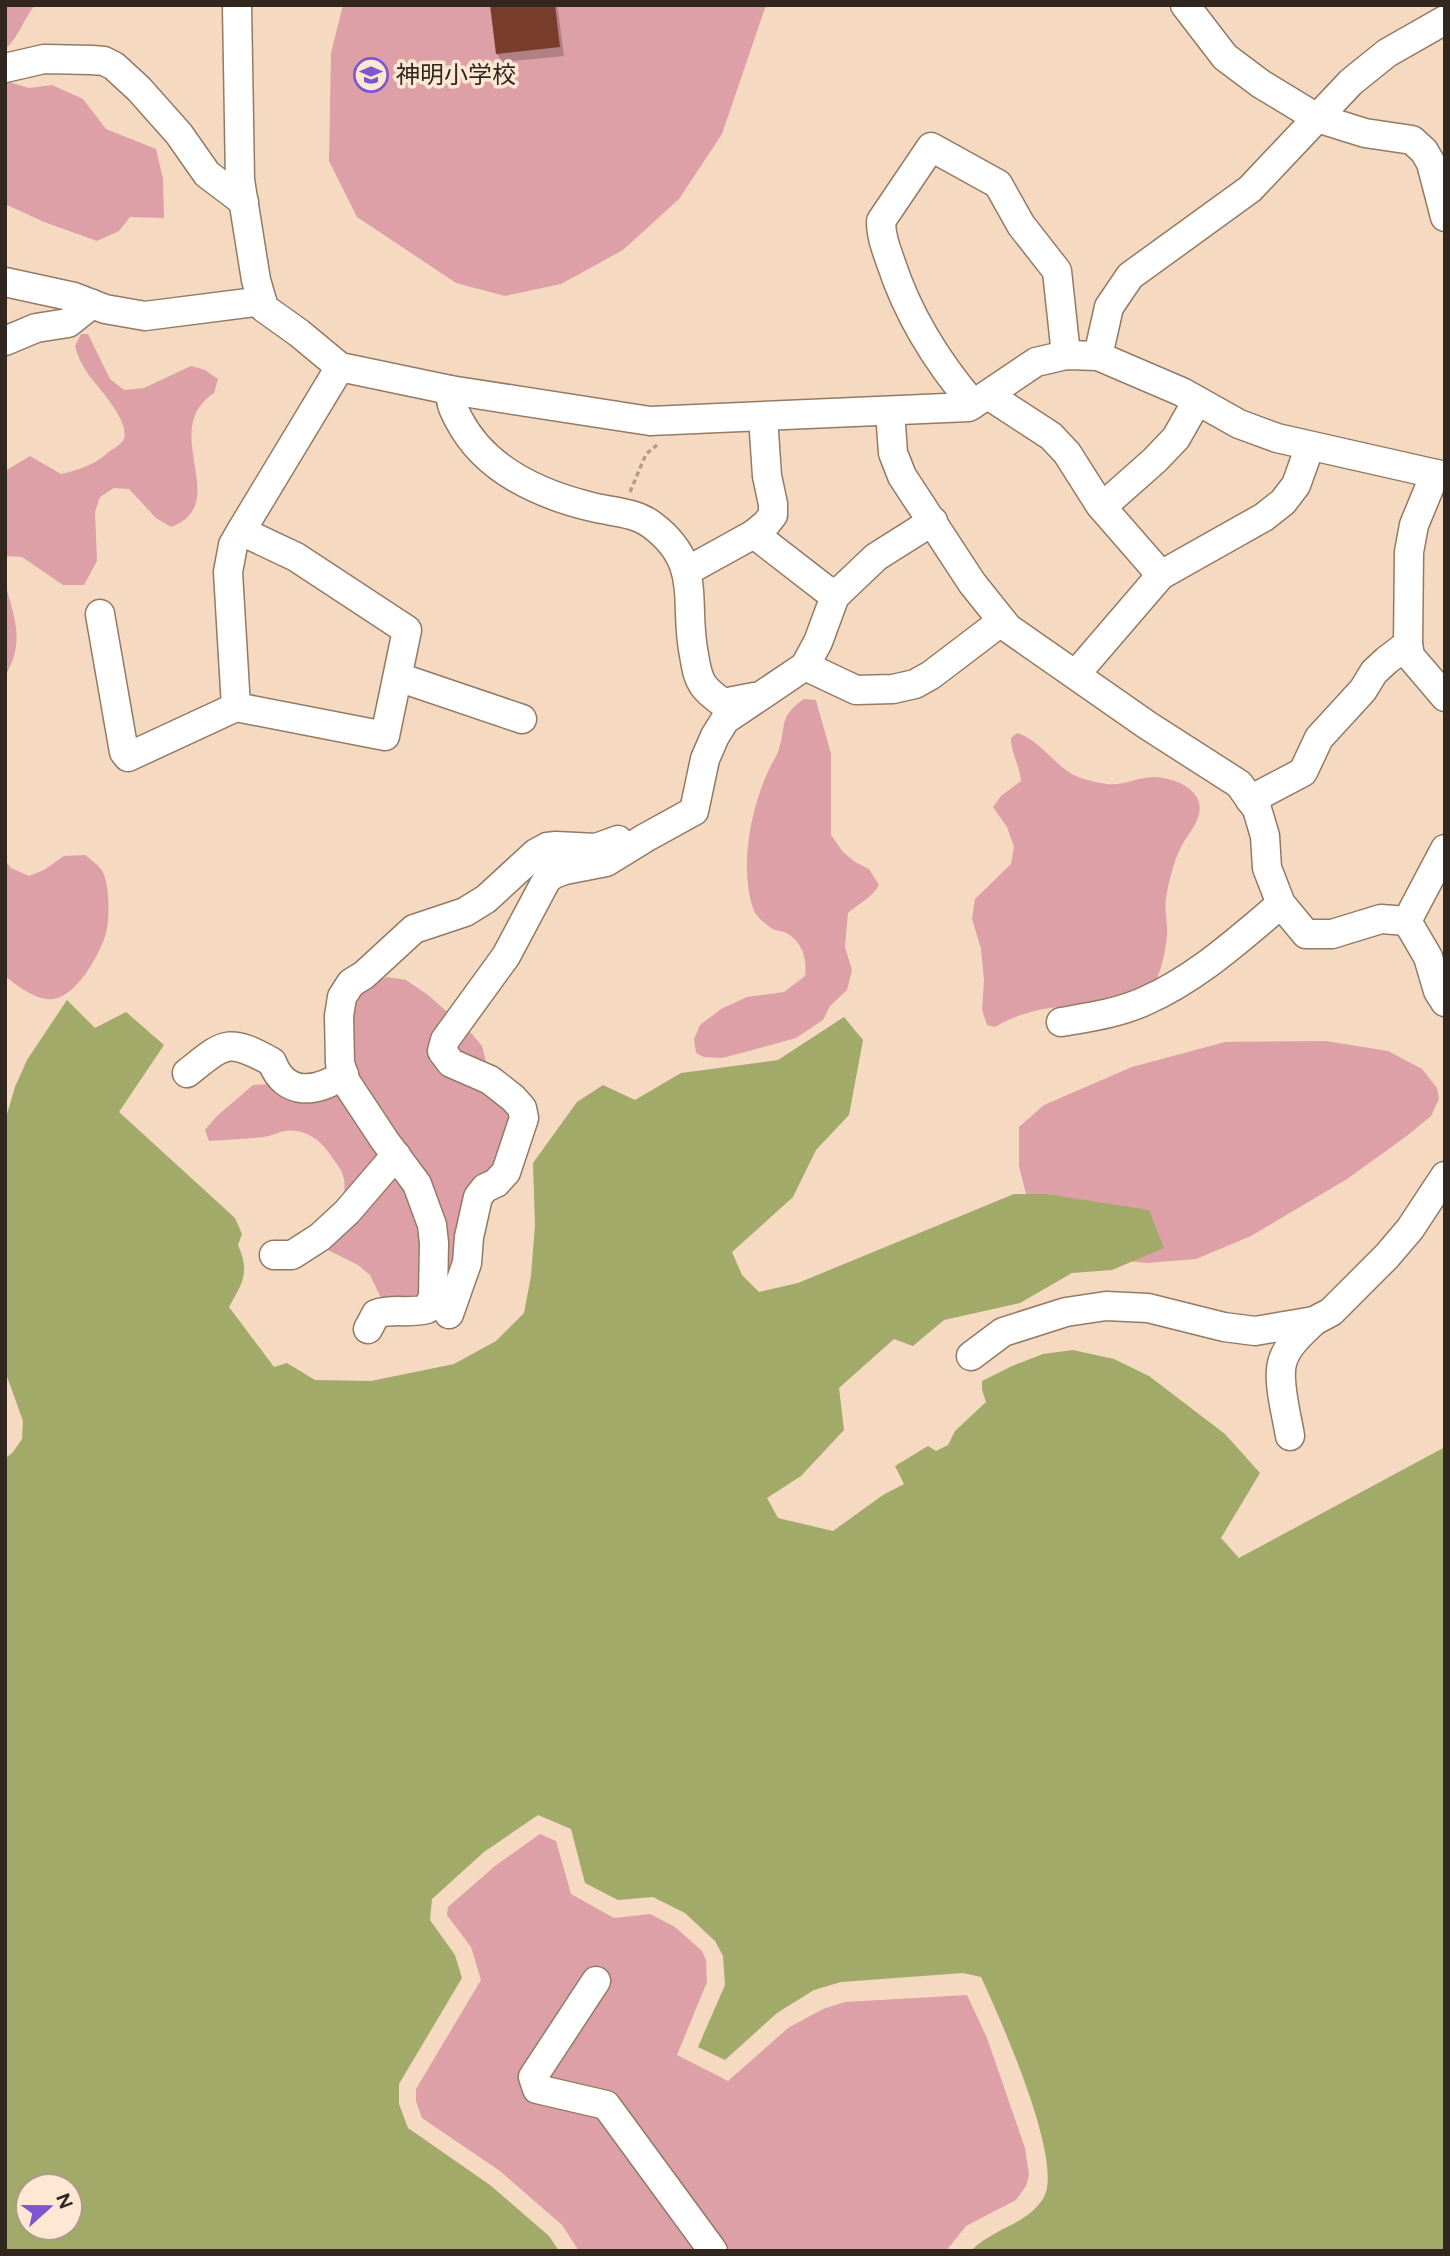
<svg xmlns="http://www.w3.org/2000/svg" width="1450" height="2256" viewBox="0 0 1450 2256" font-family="Figtree,'Noto Sans JP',sans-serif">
<rect width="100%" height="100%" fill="#f5d9c1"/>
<g fill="#dda0a7">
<path d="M5 5H35C23 20 19 37 5 49Z"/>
<polygon points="343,5 766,5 722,134 679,199 623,250 561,284 505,296 456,283 357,217 329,161 331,53"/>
<polygon points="5,81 29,88 52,85 83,99 106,129 156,149 163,179 164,218 130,217 119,231 97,241 44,222 5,204"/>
<path d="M81 334H88L110 379 124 390 144 388 191 366 205 370 218 379 214 393C157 431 234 503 171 527L156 518 129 489 114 488 100 497 95 512 97 561 84 585H63L22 557 7 556 5 558V471L30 456 61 474C79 470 96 464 110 451 114 449 120 444 123 441 133 422 95 385 86 371 81 363 77 355 75 346Z"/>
<path d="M5 583C14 618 26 641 5 676Z"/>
<path d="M804 699 816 700 831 754V835L843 852 855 862 869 869 879 885C873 897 858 904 848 913L845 947 852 970 847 990 830 1006 823 1020 796 1038 749 1051 722 1058 704 1057 696 1053 694 1039 700 1025 721 1009 747 997 784 992 805 976C807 960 803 943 788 934 784 931 778 931 773 929 767 926 757 917 754 911 739 870 750 812 767 774 770 766 776 758 779 749 787 724 778 717 804 699Z"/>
<path d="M1017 733C1043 741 1056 770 1081 778 1089 781 1099 783 1107 784 1123 786 1138 777 1154 777 1178 778 1209 792 1197 820 1193 830 1185 838 1181 847 1173 863 1169 881 1166 898 1164 910 1168 923 1167 935 1166 947 1161 977 1152 985 1148 988 1142 990 1137 992 1108 1005 1081 1003 1050 1008 1030 1011 1012 1017 995 1027L987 1025 982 1010 984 981 981 949 972 919 975 899 1011 864 1014 847 1007 827 993 807 1001 796 1021 781C1020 766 1011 753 1011 738Z"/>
<path d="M85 855C90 859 97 864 101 869 110 881 110 920 106 933 100 954 77 996 53 999 37 1001 17 986 5 976V860L11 868 29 876 44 870 64 856Z"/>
<path d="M387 977 406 980 428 995 472 1034 482 1046 486 1062 525 1104 493 1199 482 1222 455 1313 382 1300 370 1275 358 1265 328 1250 316 1225 327 1211 344 1195C346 1179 343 1172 334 1160 323 1143 308 1128 285 1131 278 1132 271 1136 264 1137 246 1139 228 1140 209 1141L205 1130 217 1116 253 1085 271 1084 355 1065C352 1026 344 995 387 977Z"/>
<polygon points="1326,1041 1388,1051 1422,1069 1437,1088 1439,1099 1431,1116 1408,1135 1347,1179 1251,1236 1196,1259 1146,1263 1100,1258 1031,1214 1019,1166 1019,1127 1044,1105 1132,1067 1225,1042"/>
<polygon points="540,1834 556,1841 571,1894 614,1918 650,1914 675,1927 702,1951 706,1960 707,1982 677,2055 728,2081 788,2028 823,2009 845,2002 967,1995 987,2038 1025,2148 1029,2175 1026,2186 1016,2200 966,2226 946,2251 579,2251 562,2225 500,2171 422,2118 416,2101 416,2089 481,1980 471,1947 447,1915 448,1907 495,1866"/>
</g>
<path fill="#a1aa69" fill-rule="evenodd" d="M67 1000 95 1028 126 1012 164 1045 119 1112 235 1218 242 1234 238 1245C250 1273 243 1282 229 1307L274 1367 287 1363 315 1380 371 1381 454 1364 496 1341 524 1313 531 1276 535 1225 533 1163 577 1102 603 1085 635 1100 681 1073 778 1060 844 1017 863 1040 849 1115 816 1150 793 1197 732 1252 742 1275 759 1292 798 1283 1014 1194H1046L1149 1210 1164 1248 1112 1270 1072 1273 1020 1303 944 1320 913 1346 894 1339 839 1388 844 1430 801 1476 767 1498 778 1518 833 1531 883 1495 904 1484 895 1466 928 1446 936 1451 948 1445 955 1431 986 1402 982 1390V1381L1012 1366 1043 1354 1073 1350 1114 1359 1149 1376 1225 1434 1260 1473 1221 1538 1239 1558 1445 1447V2251H971C992 2228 1028 2225 1044 2197 1064 2160 999 2016 981 1977L963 1973 841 1982 814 1990 777 2013 725 2060 698 2047 725 1985 723 1956 715 1941 685 1913 653 1897 618 1900 585 1883 571 1829 538 1815 484 1852 432 1899 430 1920 455 1955 462 1978 399 2084V2104L408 2128 490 2185 549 2236 559 2251H5V1459L13 1452 22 1439 23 1421 5 1371V1121L15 1087 27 1060ZM28 2186H70V2228H28Z"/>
<polygon fill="#0003" points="492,5 556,5 558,10 564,56 502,62 497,54"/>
<polygon fill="#783d2b" points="490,5 555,5 560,47 496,54"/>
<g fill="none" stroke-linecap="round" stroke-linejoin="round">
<g stroke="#947a64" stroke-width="31">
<g id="minor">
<polyline points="237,5 240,180 256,280 264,308 299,333 340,367 450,390 650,421 969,407 1036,362 1066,355 1098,356 1182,392 1239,424 1277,438 1445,476"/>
<polyline points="1185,5 1225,57 1261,84 1317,118 1365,133 1412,140 1424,151 1431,163 1445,217"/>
<polyline points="5,68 44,59 92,60 104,61 114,66 139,89 179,134 207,174 244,202"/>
<polyline points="5,282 74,297 105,309 145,316 262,301"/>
<polyline points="5,341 36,328 68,323 92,304"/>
<polyline points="1098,356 1109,307 1130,276 1250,189 1351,82 1387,53 1445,20"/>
<path d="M450 390C450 402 453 409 459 420 485 470 538 494 592 507 612 512 635 512 652 525 704 564 683 602 694 655 696 666 697 676 703 685 708 692 716 698 723 703L754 697"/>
<polyline points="988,395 1051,436 1067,453 1100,505 1161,575"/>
<path d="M973 404C938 363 908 315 891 263 886 249 881 236 881 221L931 147 998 184 1021 225 1057 271 1066 355"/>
<polyline points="890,411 893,453 902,476 972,583 1008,628 1147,725 1239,784 1257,809 1265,836 1267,868 1281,904 1306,934 1332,934 1381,919 1407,921"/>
<polyline points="1435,474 1414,525 1409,552 1408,644 1410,656 1445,697"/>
<polyline points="1102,507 1155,460 1176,438 1197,401"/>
<polyline points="241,531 296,557 407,630 385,736 236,707 228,572 233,545 241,531 340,367"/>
<polyline points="754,534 766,524 773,515 773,504 767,476 763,417"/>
<polyline points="687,571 754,534 825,589 837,594"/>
<polyline points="100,614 124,752 128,757 236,707"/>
<polyline points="805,666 856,690 893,689 915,684 931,675 1002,621"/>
<polyline points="1076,674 1161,575 1264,517 1283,502 1296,485 1310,446"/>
<polyline points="398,677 522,719"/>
<polyline points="1250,800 1303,772 1319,738 1363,690 1374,672 1387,660 1408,644"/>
<polyline points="1407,921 1428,957 1438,991 1445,1002"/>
<polyline points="1407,921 1445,849"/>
<path d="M1061 1022C1090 1017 1119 1013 1145 1001 1197 978 1238 940 1281 904"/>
<path d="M187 1073C225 1043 227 1037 272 1062 285 1097 317 1093 344 1074"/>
<polyline points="274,1255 292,1255 320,1237 347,1212 396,1155"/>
<polyline points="449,1314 467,1263 469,1237 478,1197 485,1188 496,1183 506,1172 524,1118 522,1108 513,1098 490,1080 451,1063 442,1051 445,1040 506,956 547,879 554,874 565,870 606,862 645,838 694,811 705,759 715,736 725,720 805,666 818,642 835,596 876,557 933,521"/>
<path d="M368 1329 376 1314C392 1308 410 1314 427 1309L433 1297 434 1243 432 1225 417 1184 385 1141 346 1082 340 1063 339 1016 342 997 351 983 364 975 414 929 465 912 486 899 536 853 547 847 556 846 596 848 618 840"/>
<polyline points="971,1356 1003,1332 1066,1312 1106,1306 1148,1308 1224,1327 1255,1331 1314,1321 1331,1312 1387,1256 1410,1229 1445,1176"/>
<path d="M1290 1436C1287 1416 1276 1378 1283 1360 1288 1344 1303 1332 1314 1321"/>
<polyline points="596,1981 533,2077 537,2089 606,2105 713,2251"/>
</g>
</g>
<polyline stroke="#b49e8b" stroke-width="3.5" stroke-dasharray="5 3.5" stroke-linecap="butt" points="630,492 646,454 657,445"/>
<use href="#minor" stroke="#fff" stroke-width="28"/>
</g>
<defs>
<g id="school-ring" transform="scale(1.75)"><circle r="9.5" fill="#fee8d4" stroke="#7d56d0" stroke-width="1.5"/><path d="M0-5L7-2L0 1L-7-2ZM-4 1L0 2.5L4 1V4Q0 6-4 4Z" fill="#7d56d0"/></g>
</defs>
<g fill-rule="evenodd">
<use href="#school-ring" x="371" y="75"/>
</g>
<g text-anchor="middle" stroke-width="7" stroke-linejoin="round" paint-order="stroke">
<g font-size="24" fill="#31271e" stroke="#fee8d4" text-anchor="start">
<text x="396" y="83">神明小学校</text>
</g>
</g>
<rect width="1450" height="2256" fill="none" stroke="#31271e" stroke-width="14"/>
<g transform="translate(49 2207) rotate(69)"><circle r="33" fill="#fee8d4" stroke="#ac9b8b" stroke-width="2"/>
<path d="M0-5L12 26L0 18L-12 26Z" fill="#7d56d0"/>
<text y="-10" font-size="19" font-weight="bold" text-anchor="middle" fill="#31271e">N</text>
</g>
</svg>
